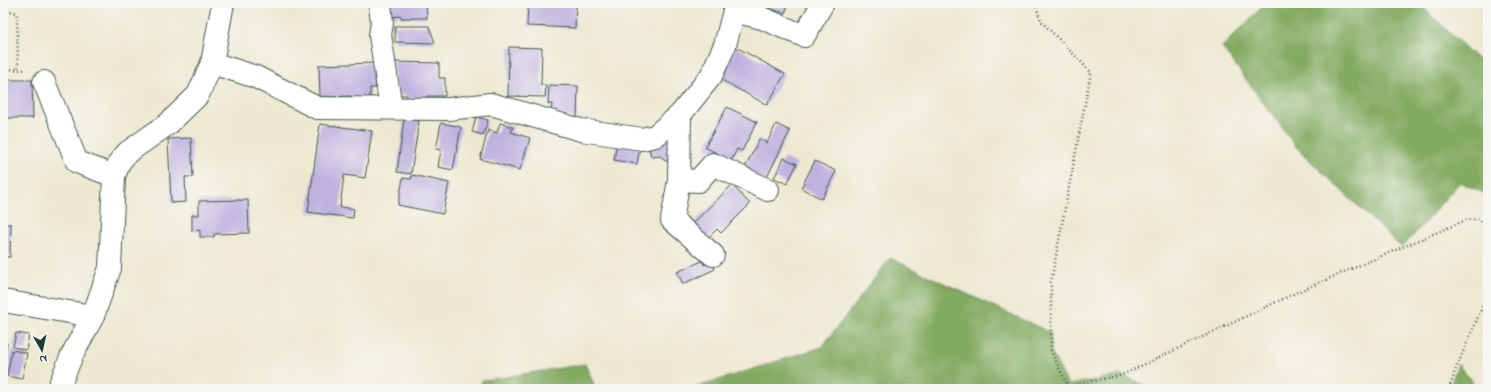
<svg xmlns="http://www.w3.org/2000/svg" width="1491" height="392" viewBox="0 0 1491 392" font-family="'Indie Flower',sans-serif">
<rect width="100%" height="100%" fill="#f6f6f2"/>
<filter id="ink" filterUnits="userSpaceOnUse"><feTurbulence type="fractalNoise" baseFrequency=".025" numOctaves="2"/><feDisplacementMap in="SourceGraphic" scale="8" xChannelSelector="R" yChannelSelector="G"/><feConvolveMatrix kernelMatrix="1 2 1 2 8 2 1 2 1" color-interpolation-filters="sRGB"/></filter>
<filter id="wash" filterUnits="userSpaceOnUse"><feTurbulence type="fractalNoise" baseFrequency=".012" numOctaves="4" result="noise"/><feDisplacementMap in="SourceGraphic" scale="16" xChannelSelector="R" yChannelSelector="G"/><feGaussianBlur stdDeviation="0.9" result="paint"/><feColorMatrix in="noise" values="0 0 0 0 0 0 0 0 0 0 0 0 0 0 0 0 0 1.4 0 .05"/><feComposite in="paint" operator="in"/></filter>
<g filter="url(#wash)">
<rect width="100%" height="100%" fill="#eee8d0"/>
<g fill="#82aa61" stroke="#50744a">
<polygon points="1266,3 1418,3 1488,69 1488,195 1460,182 1402,248 1297,148 1222,47"/>
<polygon points="890,258 1051,333 1051,351 1068,385 1122,375 1154,389 691,389 822,347"/>
<polygon points="585,364 596,389 483,389 481,381"/>
<polygon points="1458,364 1478,389 1449,389"/>
</g>
<g id="blocks">
<g fill="#bfb2df">
<polygon points="389,3 426,3 427,18 401,18 401,16 389,17"/>
<polygon points="528,3 576,3 575,28 527,26"/>
<polygon points="753,3 789,3 785,13"/>
<polygon points="395,26 429,26 435,43 395,42"/>
<polygon points="509,47 542,48 541,85 546,85 545,97 508,96"/>
<polygon points="736,47 785,74 767,105 718,78"/>
<polygon points="393,62 439,63 439,78 445,78 445,96 427,96 427,99 407,98 407,95 397,95"/>
<polygon points="375,63 376,88 370,88 370,99 351,99 351,96 320,97 319,65"/>
<polygon points="3,80 32,80 33,118 3,118"/>
<polygon points="549,85 578,86 577,118 551,113 552,104 548,104"/>
<polygon points="727,107 757,122 742,151 737,149 731,161 705,147"/>
<polygon points="476,117 488,120 483,135 472,132"/>
<polygon points="404,119 419,121 411,174 397,172"/>
<polygon points="441,123 461,127 453,170 438,167 441,150 436,149"/>
<polygon points="500,123 513,127 511,132 530,138 520,170 480,159 488,130 497,133"/>
<polygon points="320,124 372,131 365,178 344,175 340,207 354,209 353,218 308,212"/>
<polygon points="776,124 790,131 765,181 744,170 759,139 767,143"/>
<polygon points="674,131 672,165 660,156 651,157 649,147"/>
<polygon points="191,138 193,177 185,177 186,202 171,203 168,139"/>
<polygon points="617,142 640,146 637,164 614,160"/>
<polygon points="784,158 797,164 787,184 774,178"/>
<polygon points="815,161 836,171 822,199 801,188"/>
<polygon points="412,175 449,183 443,214 398,205 403,178 411,179"/>
<polygon points="732,185 750,204 721,233 717,229 706,240 691,225"/>
<polygon points="248,200 249,233 214,234 214,237 200,237 200,230 192,231 192,215 199,215 199,201"/>
<polygon points="3,224 11,224 10,257 3,257"/>
<polygon points="702,261 704,265 711,261 715,269 683,284 677,272"/>
<polygon points="16,333 29,335 26,350 13,347"/>
<polygon points="3,343 7,343 4,370 3,370"/>
<polygon points="12,350 27,353 22,379 7,376"/>
</g>
</g>
</g>
<g filter="url(#ink)">
<use href="#blocks" fill-opacity="0" stroke="#3e574b" stroke-width="1"/>
<g fill="none" stroke-linecap="round" stroke-linejoin="round">
<g stroke="#3e574b" stroke-width="24">
<g id="minor">
<polyline points="380,3 382,23 380,35 391,108"/>
<polyline points="734,11 762,18 804,36 823,3"/>
<polyline points="212,63 256,77 317,108 449,109 491,104 581,130 642,139 655,136 680,115 711,76 725,45 736,3"/>
<polyline points="44,82 77,162 114,176"/>
<polyline points="680,115 679,180 672,220 713,255"/>
<polyline points="679,180 698,181 713,164 768,190"/>
<polyline points="3,301 93,316"/>
<polyline points="58,389 72,355 93,316 110,268 114,176 120,161 128,152 168,124 198,95 212,63 223,3"/>
</g>
</g>
<g stroke="#3e574b" stroke-width="2.5" stroke-dasharray="1 3" stroke-linecap="butt">
<polyline points="1035,3 1041,21 1091,72 1051,282 1051,351 1068,386 1122,375 1302,290 1466,220 1479,219 1488,228"/>
<polyline points="3,9 17,13 18,70"/>
<polyline points="3,69 27,70"/>
<polyline points="1449,389 1458,364 1484,303 1488,284"/>
</g>
<use href="#minor" stroke="#fff" stroke-width="22"/>
</g>
</g>
<rect width="1491" height="392" fill="none" stroke="#f6f6f2" stroke-width="16"/>
<g transform="translate(42 350) rotate(171)" stroke="#f6f6f2" stroke-width="3" paint-order="stroke">
<path d="M0-3L7 15L0 10L-7 15Z" fill="#1f3d34"/>
<text y="-6" font-size="11" font-weight="bold" text-anchor="middle" fill="#1f3d34">N</text>
</g>
</svg>
